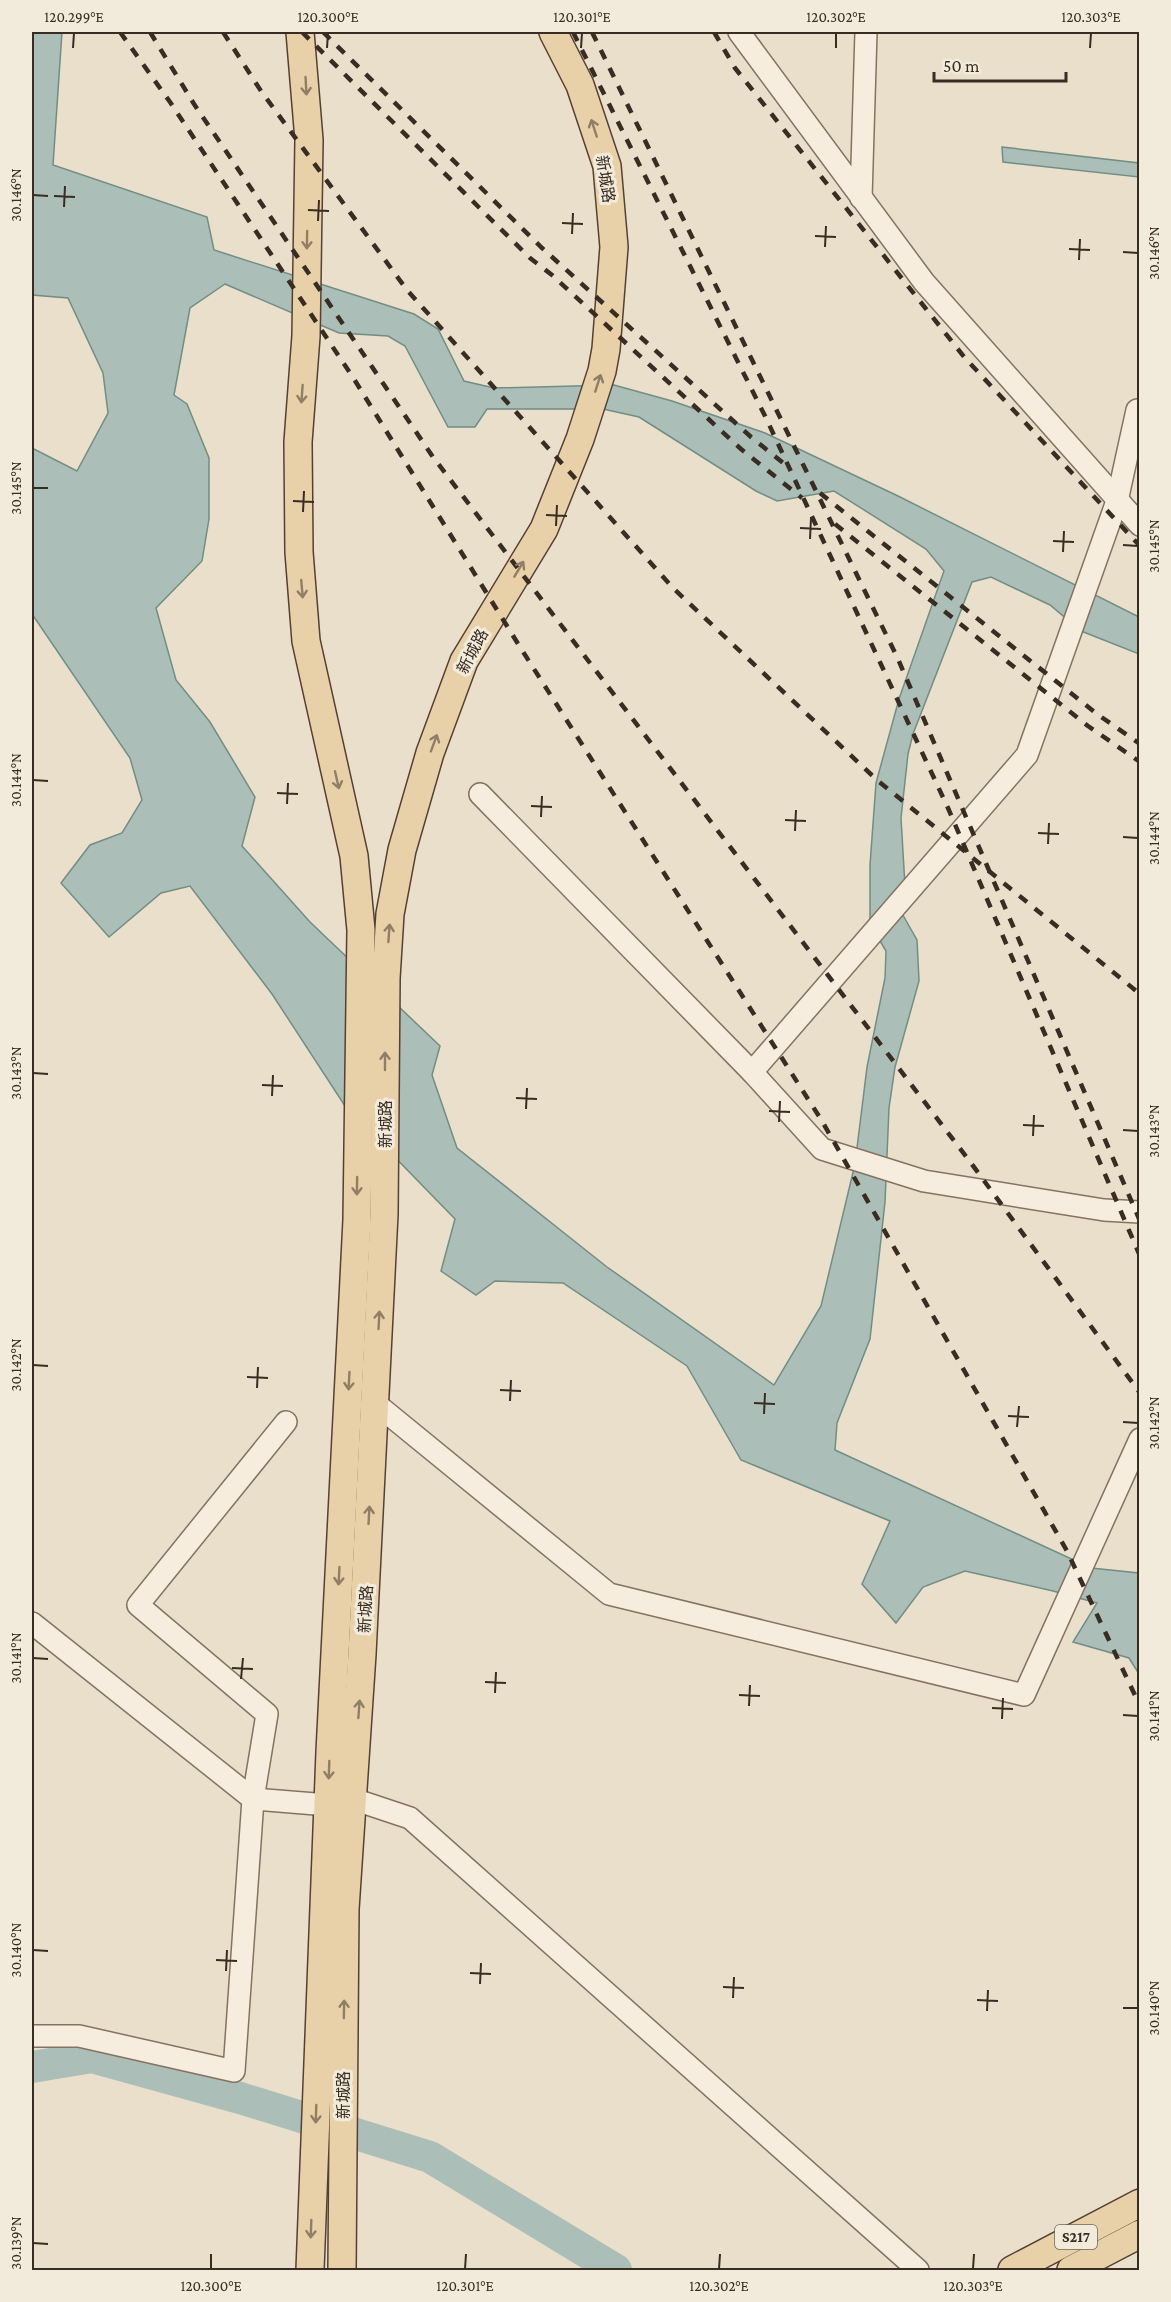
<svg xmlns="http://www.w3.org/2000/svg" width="1171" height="2302" viewBox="0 0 1171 2302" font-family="'Crimson Pro','Noto Sans SC',serif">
<rect width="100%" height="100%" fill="#eadfcb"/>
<g fill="#abbfb8" stroke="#728d85" stroke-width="1.5" fill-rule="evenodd">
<path d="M32 32H62L53 165 207 217 214 250 414 314 438 329 464 381 494 388 614 385 672 401 765 433 898 496 1139 617V654L1081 631 1050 605 991 577 972 582 913 734 908 754 901 818 905 886 900 910 917 940 919 981 895 1067 889 1108 885 1202 870 1339 837 1423 835 1450 1091 1568 1139 1573V1674L1129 1658 1073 1642 1097 1603 1053 1591 965 1571 923 1587 896 1623 862 1584 890 1521 741 1460 687 1366 563 1283 495 1281 476 1295 441 1271 455 1219 345 1106 272 994 190 886 161 893 109 937 61 883 90 845 122 833 142 800 130 758 32 614V448L77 471 108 413 103 373 68 298 32 295ZM225 284 339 333 388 336 405 346 448 427H475L487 409H603L639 417 756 491 777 501 834 491 926 549 944 571 899 699 876 783 870 865V924L886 951 885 978 867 1067 855 1164 821 1306 774 1385 607 1267 457 1148 432 1075 440 1046 310 922 242 846 255 797 210 722 176 680 156 608 202 561 209 519V458L187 404 174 395 190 308Z"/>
<polygon points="1002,147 1139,163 1139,177 1003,162"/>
</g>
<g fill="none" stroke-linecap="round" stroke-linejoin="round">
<polyline stroke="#abbfb8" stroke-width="32" points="32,2067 92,2057 240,2098 430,2157 616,2270"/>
<g stroke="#857261" stroke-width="24">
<g id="minor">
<polyline points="739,32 924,282 1140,525"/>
<polyline points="861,198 866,32"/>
<polyline points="480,794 752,1072 1027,755 1117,501 1137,410"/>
<polyline points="752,1072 822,1149 924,1181 1104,1210 1140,1212"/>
<polyline points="375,1403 609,1594 1024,1695 1140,1439"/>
<polyline points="32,1623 253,1799 328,1805"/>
<polyline points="353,1799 410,1818 918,2270"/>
<polyline points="32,2036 79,2036 234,2071 253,1799 267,1714 138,1605 286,1422"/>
</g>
</g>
<g stroke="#544134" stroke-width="30">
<g id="major">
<polyline points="300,32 309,140 306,336 298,442 299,552 306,641 354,856 361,930 357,1220 330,1752 310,2270"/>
<polyline points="342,2270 345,1909 362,1654 384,1214 386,978 390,914 402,850 430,753 464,661 544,529 580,439 602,371 606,349 614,247 607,166 580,85 553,32"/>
<polyline points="1012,2270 1140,2203"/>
<polyline points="1071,2270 1140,2234"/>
</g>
</g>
<use href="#minor" stroke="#f6edde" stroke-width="21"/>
<use href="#major" stroke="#e8d0a8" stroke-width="27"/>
<g stroke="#382c23" stroke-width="4.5" stroke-dasharray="10 10" stroke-linecap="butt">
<polyline points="120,32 170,102 354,379 520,647 822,1121 1067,1551 1140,1706"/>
<polyline points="150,32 194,104 433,457 971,1163 1140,1393"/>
<polyline points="223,32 261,91 407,290 674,589 877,780 1140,994"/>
<polyline points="302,32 530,258 552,275 741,449 802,498"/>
<polyline points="323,32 541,247 751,437 787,466"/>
<polyline points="573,32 766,418 948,808 1140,1256"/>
<polyline points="592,32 898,659 1140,1221"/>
<polyline points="714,32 735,68 965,358 1140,546"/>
<polyline points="820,493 1097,714 1140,744"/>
<polyline points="835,524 1088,726 1140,762"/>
</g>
</g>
<defs><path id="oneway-shaft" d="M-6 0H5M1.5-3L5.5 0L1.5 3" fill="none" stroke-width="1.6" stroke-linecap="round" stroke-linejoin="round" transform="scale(1.5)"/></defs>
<g stroke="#907e66">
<use href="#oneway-shaft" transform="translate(306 86) rotate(87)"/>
<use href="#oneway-shaft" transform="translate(594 128) rotate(-108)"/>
<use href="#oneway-shaft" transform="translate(307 240) rotate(91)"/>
<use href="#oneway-shaft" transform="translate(598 383) rotate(-72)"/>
<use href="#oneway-shaft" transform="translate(302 394) rotate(94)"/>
<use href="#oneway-shaft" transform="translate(519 569) rotate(-59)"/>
<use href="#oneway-shaft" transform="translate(302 589) rotate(85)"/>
<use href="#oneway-shaft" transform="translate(434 743) rotate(-70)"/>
<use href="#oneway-shaft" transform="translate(337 780) rotate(77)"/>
<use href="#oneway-shaft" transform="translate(389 933) rotate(-86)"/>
<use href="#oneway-shaft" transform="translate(385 1061) rotate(-90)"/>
<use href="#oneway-shaft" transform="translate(357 1186) rotate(91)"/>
<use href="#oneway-shaft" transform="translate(379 1320) rotate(-87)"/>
<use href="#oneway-shaft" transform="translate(349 1381) rotate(93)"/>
<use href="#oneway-shaft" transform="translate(369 1515) rotate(-87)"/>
<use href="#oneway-shaft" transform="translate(339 1576) rotate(93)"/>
<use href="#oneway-shaft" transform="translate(359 1709) rotate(-86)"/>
<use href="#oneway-shaft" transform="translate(329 1770) rotate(92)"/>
<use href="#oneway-shaft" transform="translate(344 2009) rotate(-89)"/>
<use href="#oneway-shaft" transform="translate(316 2114) rotate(92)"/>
<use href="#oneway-shaft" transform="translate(311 2229) rotate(92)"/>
</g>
<path fill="none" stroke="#382c23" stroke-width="2" d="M73 48 74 33M327 48 328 33M581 48 582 33M836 48V33M1090 48 1091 33M33 195 48 196M54 196 75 197M64 207 65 186M308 210 329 211M318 221 319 200M562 223 583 224M572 234 573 213M815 236 836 237M825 247 826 226M1069 249 1090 250M1123 252 1138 253M1079 260 1080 239M33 488H48M293 501 314 502M303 512 304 491M546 515 567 516M556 526 557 505M800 528 821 529M810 539 811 518M1053 541 1074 542M1123 545 1138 546M1063 552 1064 531M33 780 48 781M277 793 298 794M287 804 288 783M531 806 552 807M541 817 542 796M785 820 806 821M795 831 796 810M1038 833 1059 834M1123 837 1138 838M1048 844 1049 823M33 1073 48 1074M262 1085 283 1086M272 1096 273 1075M516 1098 537 1099M526 1109 527 1088M769 1111 790 1112M779 1122 780 1101M1023 1125 1044 1126M1123 1130 1138 1131M1033 1136 1034 1115M33 1365 48 1366M247 1377 268 1378M257 1388 258 1367M500 1390 521 1391M510 1401 511 1380M754 1403 775 1404M764 1414 765 1393M1008 1416 1029 1417M1123 1422 1138 1423M1017 1427 1019 1406M33 1658 48 1659M232 1668 253 1669M241 1679 243 1658M485 1682 506 1683M495 1693 496 1672M739 1695 760 1696M749 1706 750 1685M992 1708 1013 1709M1123 1715 1138 1716M1002 1719 1003 1698M33 1950 48 1951M216 1960 237 1961M226 1971 227 1950M470 1973 491 1974M480 1984 481 1963M723 1987 744 1988M733 1998 734 1977M977 2000 998 2001M1123 2008H1138M987 2011 988 1990M33 2243 48 2244M211 2269V2254M465 2269 466 2254M719 2269 720 2254M973 2269 974 2254"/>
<g text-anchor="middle" stroke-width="6" stroke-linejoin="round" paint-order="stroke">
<rect fill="#f2eada" stroke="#70655a" stroke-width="1.5" x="1055" y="2225" width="42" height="24" rx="4.5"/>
<g font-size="15" font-weight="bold" fill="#382c23">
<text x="1076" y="2242">S217</text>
</g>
<g font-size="16" fill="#382c23" stroke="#f2eada">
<text transform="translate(606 179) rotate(81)" y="6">新城路</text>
<text transform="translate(472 651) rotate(-62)" y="6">新城路</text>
<text transform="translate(385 1124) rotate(-90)" y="6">新城路</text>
<text transform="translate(365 1609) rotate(-87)" y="6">新城路</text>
<text transform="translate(343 2095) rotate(-90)" y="6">新城路</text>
</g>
</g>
<rect width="1171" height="2302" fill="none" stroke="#f2eada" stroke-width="66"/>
<path d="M934 72v9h132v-9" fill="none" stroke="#382c23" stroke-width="3"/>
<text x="943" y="72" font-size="18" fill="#382c23" stroke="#f2eada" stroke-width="4.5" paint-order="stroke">50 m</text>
<rect x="33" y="33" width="1105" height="2236" fill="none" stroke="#382c23" stroke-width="2"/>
<g font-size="15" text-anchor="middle" fill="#382c23">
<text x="74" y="22">120.299°E</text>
<text x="328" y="22">120.300°E</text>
<text x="582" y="22">120.301°E</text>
<text x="836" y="22">120.302°E</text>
<text x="1091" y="22">120.303°E</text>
<text transform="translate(16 195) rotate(-90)" y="5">30.146°N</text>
<text transform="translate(1154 253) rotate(-90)" y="5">30.146°N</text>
<text transform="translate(16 488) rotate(-90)" y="5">30.145°N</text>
<text transform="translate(1154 546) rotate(-90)" y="5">30.145°N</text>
<text transform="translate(16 780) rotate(-90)" y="5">30.144°N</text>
<text transform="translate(1154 838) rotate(-90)" y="5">30.144°N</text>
<text transform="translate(16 1073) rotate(-90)" y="5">30.143°N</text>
<text transform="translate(1154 1131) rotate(-90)" y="5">30.143°N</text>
<text transform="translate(16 1365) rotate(-90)" y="5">30.142°N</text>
<text transform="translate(1154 1423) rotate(-90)" y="5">30.142°N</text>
<text transform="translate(16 1658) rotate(-90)" y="5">30.141°N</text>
<text transform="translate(1154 1716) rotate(-90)" y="5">30.141°N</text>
<text transform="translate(16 1950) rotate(-90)" y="5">30.140°N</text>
<text transform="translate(1154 2008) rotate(-90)" y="5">30.140°N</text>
<text transform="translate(16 2243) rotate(-90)" y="5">30.139°N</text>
<text x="211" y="2291">120.300°E</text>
<text x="465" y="2291">120.301°E</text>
<text x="719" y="2291">120.302°E</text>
<text x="973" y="2291">120.303°E</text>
</g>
</svg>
